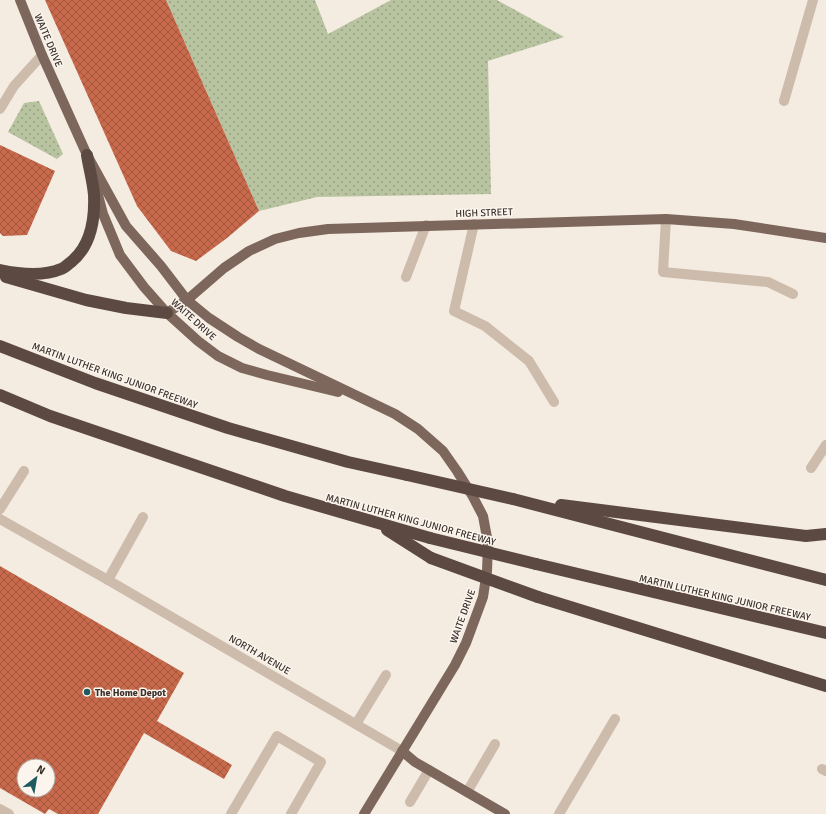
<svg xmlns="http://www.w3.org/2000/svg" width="826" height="814" viewBox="0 0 826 814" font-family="Signika,sans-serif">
<defs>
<pattern id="green-dots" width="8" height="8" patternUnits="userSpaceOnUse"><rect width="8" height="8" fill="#b8c4a0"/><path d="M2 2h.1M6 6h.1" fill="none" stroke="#97a083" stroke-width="1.8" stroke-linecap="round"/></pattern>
<pattern id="building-cross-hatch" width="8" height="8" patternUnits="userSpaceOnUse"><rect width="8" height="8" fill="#c8694b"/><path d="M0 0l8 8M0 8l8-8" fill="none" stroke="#a4573f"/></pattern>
</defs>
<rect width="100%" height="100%" fill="#f4ebe1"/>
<g fill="url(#green-dots)">
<polygon points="166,0 315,0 328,34 391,0 497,0 564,37 488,61 491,194 317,197 259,211"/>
<polygon points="39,101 63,154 57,159 8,132 24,103"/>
</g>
<g fill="url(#building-cross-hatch)" fill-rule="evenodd">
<polygon points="45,0 166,0 259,211 227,238 196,261 171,251 137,206"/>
<polygon points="0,145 55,171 27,235 3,236 0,233"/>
<path d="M0 566 184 673 157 721 232 765 224 779 144 733 98 814H58L49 809 45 814 0 788ZM24 766H48V790H24Z"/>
</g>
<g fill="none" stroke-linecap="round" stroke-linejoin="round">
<g stroke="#cdbbac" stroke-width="10">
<polyline points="784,101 813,0"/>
<polyline points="0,109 14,86 42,55"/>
<polyline points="666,219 663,272 768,282 793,294"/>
<polyline points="474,224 454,311 485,326 529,361 554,402"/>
<polyline points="406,277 426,225"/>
<polyline points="811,468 826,445"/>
<polyline points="0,509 24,471"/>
<polyline points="0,519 108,580 402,751"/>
<polyline points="108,580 143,517"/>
<polyline points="356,724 386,675"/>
<polyline points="822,769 826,771"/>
<polyline points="467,792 495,744"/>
<polyline points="410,802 429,770"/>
<polyline points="0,809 9,814"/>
<polyline points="231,814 277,736 321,762 291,814"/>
<polyline points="559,814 615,719"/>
</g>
<g stroke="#7d675c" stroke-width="10">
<polyline points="20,0 42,55 87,155 126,226 161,266 187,300 209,318 238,337 259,349 395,414 418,429 443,451 457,471 472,495 483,516 488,543 487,571 483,597 466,643 455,665 364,814"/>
<polyline points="97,191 103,214 120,255 144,287 167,313 198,341 218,356 242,368 267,375 338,392"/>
<polyline points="167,313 187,300 224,268 249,251 275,239 299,233 328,229 666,219 734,224 826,238"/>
<polyline points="402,751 415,762 505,814"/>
</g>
<g stroke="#5c4a42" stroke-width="12">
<path d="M0 270C19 274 42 277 61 269 65 268 68 264 71 262 91 246 95 219 94 195 93 182 89 168 87 155"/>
<polyline points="6,277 86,300 126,308 167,313"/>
<polyline points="0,346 95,383 228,428 348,462 407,475"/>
<polyline points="0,395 50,416 285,496 430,538"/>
<polyline points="513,499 826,580"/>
<polyline points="561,505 806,536 826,534"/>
<polyline points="387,530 431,558"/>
<polyline points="536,564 826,633"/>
<polyline points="538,597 826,686"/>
</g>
<g stroke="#5c4a42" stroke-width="12">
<polyline points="407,475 513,499"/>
<polyline points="430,538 536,564"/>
<polyline points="431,558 538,597"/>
</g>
</g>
<circle fill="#1f5a5e" stroke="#fbf5ee" stroke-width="1.5" cx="87" cy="692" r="4"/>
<g text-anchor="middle" stroke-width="3" stroke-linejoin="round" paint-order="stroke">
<g font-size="10" fill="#3b302b" stroke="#fbf5ee">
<text transform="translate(49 40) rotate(67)" y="4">WAITE DRIVE</text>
<text transform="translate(484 212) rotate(-2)" y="4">HIGH STREET</text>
<text transform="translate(194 319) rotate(42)" y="4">WAITE DRIVE</text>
<text transform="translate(115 375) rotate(20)" y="4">MARTIN LUTHER KING JUNIOR FREEWAY</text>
<text transform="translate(411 519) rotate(15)" y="4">MARTIN LUTHER KING JUNIOR FREEWAY</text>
<text transform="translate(725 597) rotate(13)" y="4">MARTIN LUTHER KING JUNIOR FREEWAY</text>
<text transform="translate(462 616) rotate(-70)" y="4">WAITE DRIVE</text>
<text transform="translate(260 654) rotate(30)" y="4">NORTH AVENUE</text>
</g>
<g font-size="10" font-weight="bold" fill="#3b302b" stroke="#fbf5ee" text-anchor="start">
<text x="95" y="696">The Home Depot</text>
</g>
</g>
<g transform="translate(36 778) rotate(31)"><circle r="19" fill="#fbf5ee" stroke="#aea6a0"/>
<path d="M0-3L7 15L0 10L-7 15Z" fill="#1f5a5e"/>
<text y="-6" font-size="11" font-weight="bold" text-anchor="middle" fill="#3b302b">N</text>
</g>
</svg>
